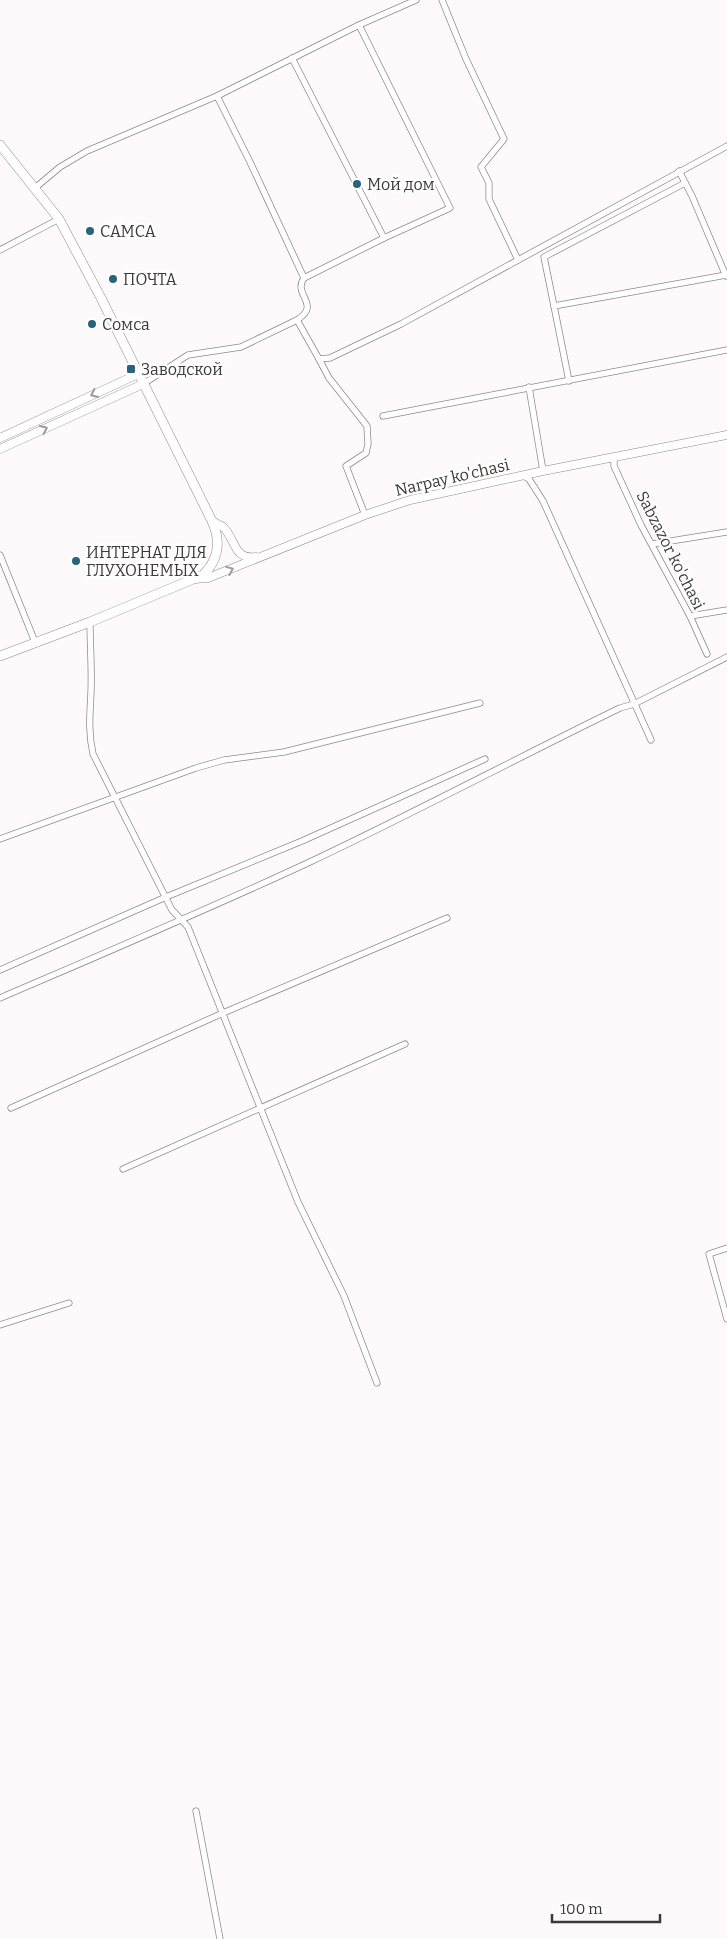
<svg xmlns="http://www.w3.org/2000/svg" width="727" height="1939" viewBox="0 0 727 1939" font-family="Bitter,serif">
<rect width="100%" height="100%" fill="#fef9fa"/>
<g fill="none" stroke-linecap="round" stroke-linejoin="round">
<g stroke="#928989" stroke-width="7">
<g id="minor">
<polyline points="442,0 466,59 504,139 481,167 489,183 489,199 518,260"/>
<polyline points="292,58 384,238"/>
<polyline points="217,96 359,25"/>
<polyline points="679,171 692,196 726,276"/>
<polyline points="35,188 60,167 87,151 217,96 250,162 304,278"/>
<polyline points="0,250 59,219"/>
<polyline points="554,306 544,257 685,183"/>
<polyline points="297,320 319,359 330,358 401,324 727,146"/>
<polyline points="319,359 329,378 367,426 368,444 366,453 346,466 365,515"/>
<polyline points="569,381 554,306 726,275"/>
<path d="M143 384 188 355 241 347 297 320C322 304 292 295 304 278L384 238 450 208 359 25 416 0"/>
<polyline points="529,387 543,471"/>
<polyline points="383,416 727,350"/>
<polyline points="614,458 614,466 641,525 690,616 707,654"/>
<polyline points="522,475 529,479 543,501 651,740"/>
<polyline points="652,544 727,532"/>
<polyline points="0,555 35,642"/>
<polyline points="690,616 727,610"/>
<path d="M90 622C90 645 92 668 91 692 90 713 88 732 93 754L172 910 188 927 298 1202 344 1296 377 1383"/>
<polyline points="0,839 196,768 224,760 284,752 480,703"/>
<polyline points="0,970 166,897 302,841 485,759"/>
<path d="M0 998C105 953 209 909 312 861 416 812 517 758 620 708L634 704 727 657"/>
<polyline points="11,1108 223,1013 447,918"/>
<polyline points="123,1169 405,1044"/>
<polyline points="727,1248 709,1254 727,1319"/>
<polyline points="0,1325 69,1303"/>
<polyline points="196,1811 220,1939"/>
</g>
</g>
<g stroke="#928989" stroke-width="9">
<g id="tertiary">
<polyline points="0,438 138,374"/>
<polyline points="0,449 143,384"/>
<path d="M212 521C216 523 220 525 223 527 236 539 233 560 256 557"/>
<polyline points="195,579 208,578 365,515 410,500 543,471 727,435"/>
</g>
</g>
<g stroke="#928989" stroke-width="10">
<path id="secondary" d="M0 145 59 219 101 298 212 521C221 541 219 560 203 575L90 622 0 656"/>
</g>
<use href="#minor" stroke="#fff" stroke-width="5.5"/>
<use href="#tertiary" stroke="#fff" stroke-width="8"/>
<use href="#secondary" stroke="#fff" stroke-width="9"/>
</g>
<defs><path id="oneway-chevron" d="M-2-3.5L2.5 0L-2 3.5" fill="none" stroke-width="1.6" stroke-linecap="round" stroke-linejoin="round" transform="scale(1.25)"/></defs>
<g stroke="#9e9c9c">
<use href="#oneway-chevron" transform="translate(94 394) rotate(155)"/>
<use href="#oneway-chevron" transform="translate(44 429) rotate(-25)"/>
<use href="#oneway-chevron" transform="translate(230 570) rotate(-22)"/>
</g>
<g fill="#25647a" stroke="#fff" stroke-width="2">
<circle cx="357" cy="184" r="5"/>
<circle cx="90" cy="231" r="5"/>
<circle cx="113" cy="279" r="5"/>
<circle cx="92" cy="324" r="5"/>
<rect x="126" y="364" width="10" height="10" rx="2.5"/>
<circle cx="76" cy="561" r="5"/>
</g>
<g text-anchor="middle" stroke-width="5" stroke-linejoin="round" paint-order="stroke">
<g font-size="16" fill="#3d3939" stroke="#fff" text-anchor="start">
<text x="367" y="190">Мой дом</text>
<text x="100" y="237">САМСА</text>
<text x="123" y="285">ПОЧТА</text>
<text x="102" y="330">Сомса</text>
<text x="141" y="375">Заводской</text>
<text x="86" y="558">ИНТЕРНАТ ДЛЯ<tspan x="86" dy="18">ГЛУХОНЕМЫХ</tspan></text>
</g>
<g font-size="16" fill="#3d3939" stroke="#fff">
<text transform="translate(452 477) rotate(-13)" y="6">Narpay ko'chasi</text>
<text transform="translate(671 550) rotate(63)" y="6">Sabzazor ko'chasi</text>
</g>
</g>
<path d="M552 1914v8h108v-8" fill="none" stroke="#3d3939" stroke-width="2.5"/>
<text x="560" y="1914" font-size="15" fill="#3d3939" stroke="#ffffff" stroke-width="4" paint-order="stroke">100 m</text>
</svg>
